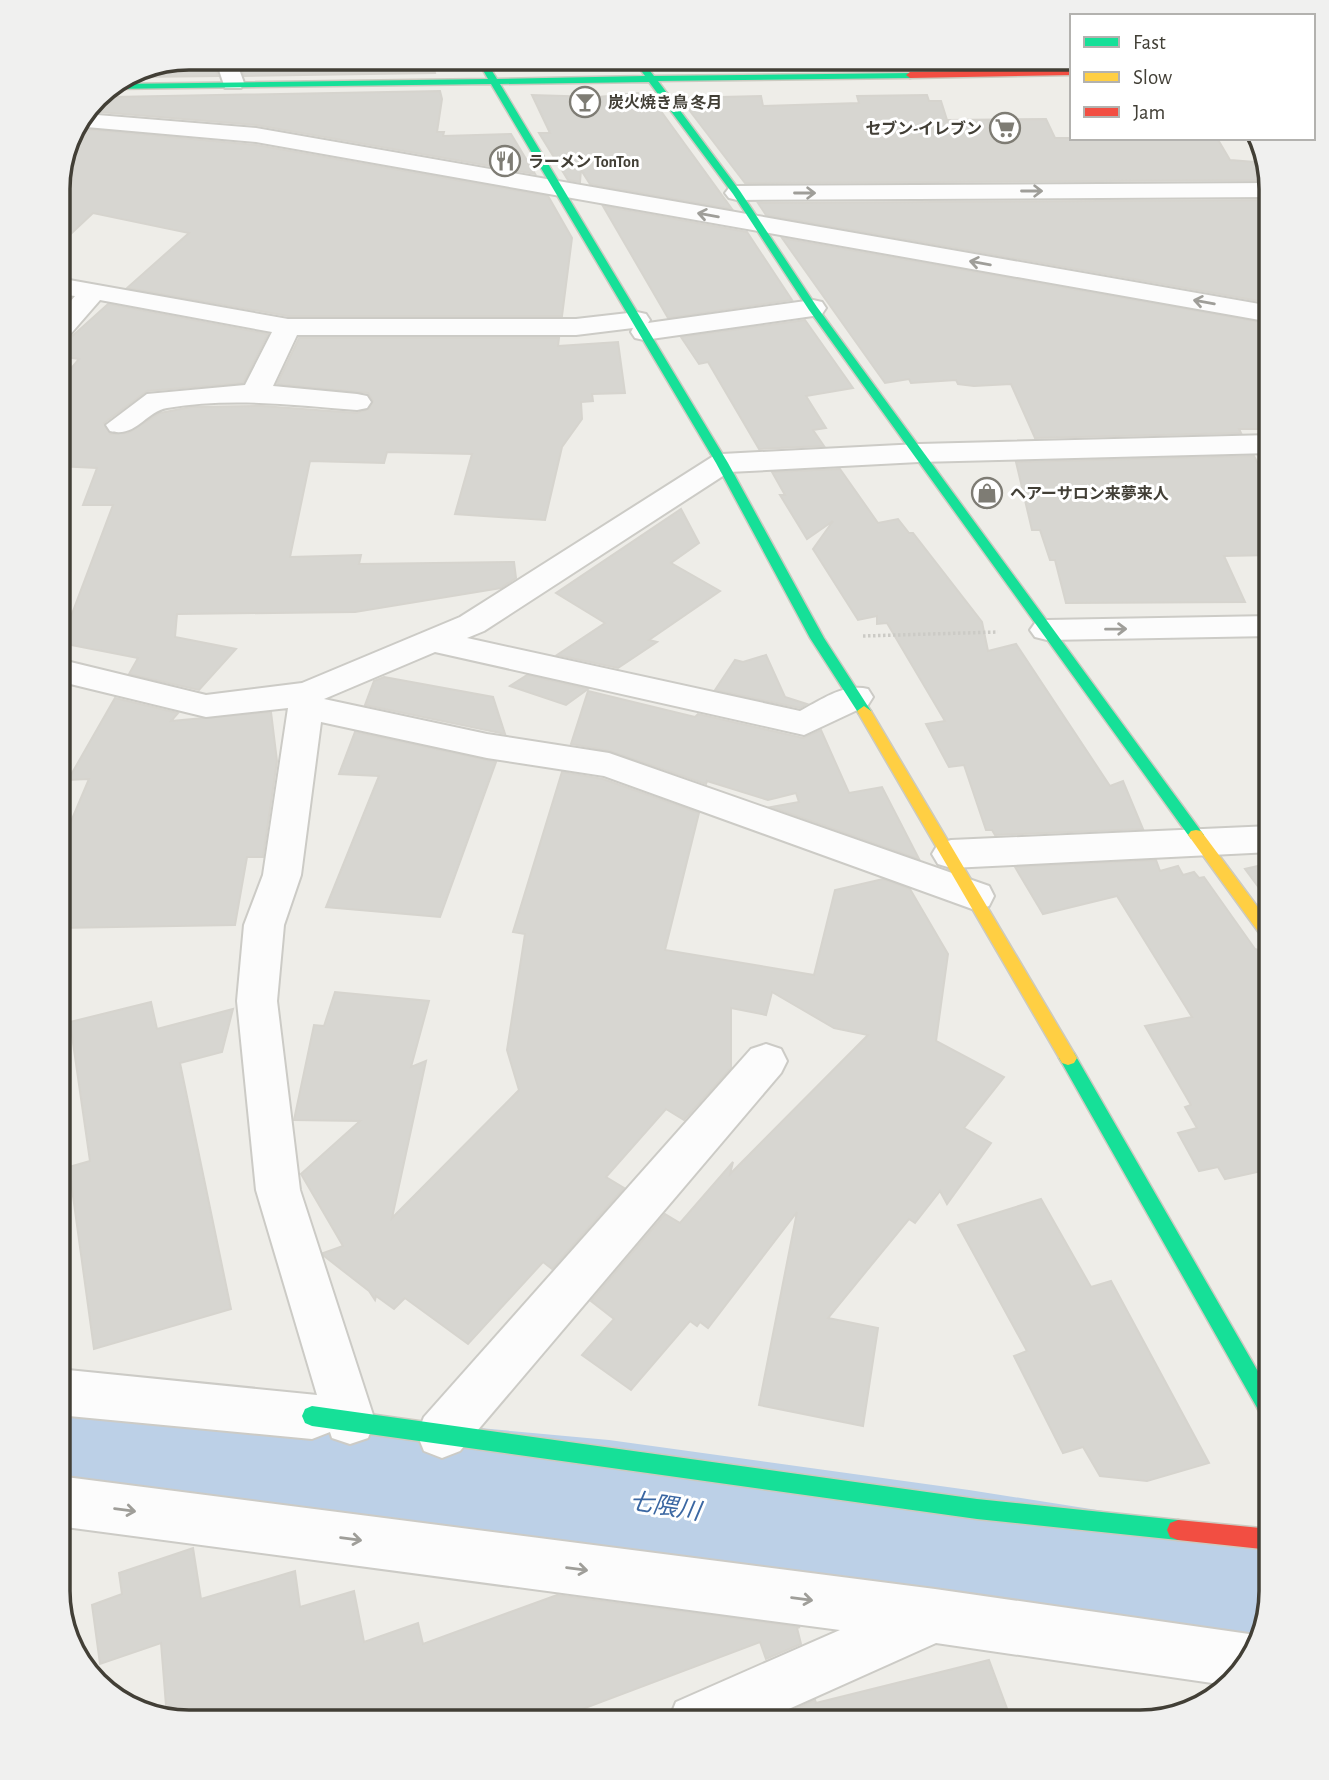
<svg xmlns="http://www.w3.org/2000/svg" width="1329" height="1780" viewBox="0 0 1329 1780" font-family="'Alegreya Sans','Noto Sans JP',sans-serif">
<rect width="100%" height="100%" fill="#eeede8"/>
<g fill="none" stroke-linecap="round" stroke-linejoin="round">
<polygon fill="#bcd0e7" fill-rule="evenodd" points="58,1389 609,1440 969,1490 1269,1537 1271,1592 1252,1658 969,1610 609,1556 58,1499"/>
</g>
<g fill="#d7d6d1" stroke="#d6d4ce" stroke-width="2">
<polygon points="189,58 213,58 218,76 137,77"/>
<polygon points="238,58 431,58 435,73 244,76"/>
<polygon points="440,91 442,99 437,132 444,132 443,136 511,134 535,174 256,125 86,111 101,92 111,97"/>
<polygon points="638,93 641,98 652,99 732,209 590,184 581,170 580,182 568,180 539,133 550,133 532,95 598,97"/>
<polygon points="927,95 929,101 941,101 947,120 1046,119 1055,138 1217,138 1230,160 1255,162 1266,180 745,183 680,98 761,96 763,106 859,103 857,96"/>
<polygon points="74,128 256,145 548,196 572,238 562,316 288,316 127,288 189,233 93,213 58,246 58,180"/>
<polygon points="1271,200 1271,303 766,215 758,203"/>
<polygon points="603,206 747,232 792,300 668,318"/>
<polygon points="782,238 1271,324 1271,429 1239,429 1241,433 1035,438 1011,384 974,386 958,384 956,380 911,383 909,379 885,383"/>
<polygon points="108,304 268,334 243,383 147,391 104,423 110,434 128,433 160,413 191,407 262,406 357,413 369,409 373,401 368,393 277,384 299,338 559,338 558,346 618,342 625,393 592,394 593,401 581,402 582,419 562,447 545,520 455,514 472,454 387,452 384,463 310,461 290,557 361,555 359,564 514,562 516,578 501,588 355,612 177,614 175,637 236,649 199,690 129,674 138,658 61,643 113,505 83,505 97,468 58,466 58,384 79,359 58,356 58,349"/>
<polygon points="805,320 853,388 806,396 826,428 813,430 824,446 759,449 708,362 699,364 681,337"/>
<polygon points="1254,456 1271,489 1271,555 1224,556 1245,602 1066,603 1055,560 1050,560 1040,530 1032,530 1016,462"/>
<polygon points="840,469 878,523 898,519 909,533 913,533 982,622 988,651 1016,644 1110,786 1123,781 1143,829 995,835 992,830 986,830 964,765 949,767 926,724 945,721 887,623 877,624 877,616 858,620 813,549 833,521 807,539 780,495 785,495 772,472"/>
<polygon points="681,509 699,543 671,563 720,591 649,640 657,642 618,668 557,655 605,623 556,593"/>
<polygon points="766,655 785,697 807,704 800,708 715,690 735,660 743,662"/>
<polygon points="527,675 588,689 566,705 510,686"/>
<polygon points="384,677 493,697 505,734 365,705 374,681"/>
<polygon points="588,691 695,717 698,714 803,738 821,730 849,793 882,787 919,859 771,807 799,802 796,793 768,800 707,781 706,784 610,751 571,744"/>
<polygon points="115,698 178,713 171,721 271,712 277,761 263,857 247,857 235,925 58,928 58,852 89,779 68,780"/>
<polygon points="355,732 496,762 440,917 326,907 379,776 339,774"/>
<polygon points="562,772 603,779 699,813 665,950 814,975 835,890 883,879 910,889 948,954 936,1041 1004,1077 964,1128 991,1143 947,1204 940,1191 915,1223 909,1219 828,1318 878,1328 863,1426 759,1405 797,1212 708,1328 700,1322 697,1326 690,1321 631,1390 582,1355 614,1319 591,1301 665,1214 680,1223 733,1162 730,1174 868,1035 834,1028 772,992 766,1015 731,1008 731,1068 684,1120 666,1109 606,1177 624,1188 552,1269 543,1262 468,1344 405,1298 394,1309 376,1296 375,1300 369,1291 324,1256 323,1253 343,1246 301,1174 360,1121 294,1120 314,1025 324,1026 335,992 429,1001 411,1067 426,1061 392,1218 519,1090 507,1050 525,934 513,932"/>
<polygon points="1156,860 1160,871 1178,866 1183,875 1194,872 1199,878 1204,877 1255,949 1271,954 1271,1169 1225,1179 1218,1167 1199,1171 1178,1133 1197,1128 1185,1107 1191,1105 1145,1026 1192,1017 1117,896 1043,914 1015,867"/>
<polygon points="1271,863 1271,904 1245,869"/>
<polygon points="151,1002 157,1029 233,1009 222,1052 180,1063 231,1309 94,1349 69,1167 90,1161 70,1022"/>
<polygon points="1041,1199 1091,1287 1111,1281 1209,1463 1147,1481 1100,1476 1083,1447 1063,1453 1014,1356 1027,1351 958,1225"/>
<polygon points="193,1548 201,1599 295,1571 300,1607 354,1591 364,1642 418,1623 423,1644 557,1595 800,1627 797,1628 801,1644 766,1659 760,1642 548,1722 181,1722 167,1718 161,1643 100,1664 92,1605 122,1594 119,1573"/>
<polygon points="989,1660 1012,1722 788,1722 785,1714 815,1700 816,1703"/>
</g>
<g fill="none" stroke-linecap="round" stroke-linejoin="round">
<g stroke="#cccbc6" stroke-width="4">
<g id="street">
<polygon points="215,58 235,58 244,83 241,88 225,88"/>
<polygon points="85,114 256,128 1271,306 1271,322 256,142 75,126"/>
<polygon points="1270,183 1271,197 737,200 729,198 725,193 729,188 737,186"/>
<path d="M58 278 288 319H576L637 312 646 314 650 320 648 323 813 300 822 302 826 308 822 314 813 316 644 340 635 338 631 332 633 328 576 335H297L273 386 357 394 367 396 371 402 367 408 357 410C294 405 230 397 167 408 145 412 136 438 110 431L106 425 147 394 245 385 272 332 100 300 67 338 58 340V316L75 296 58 294Z"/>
<path d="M1271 435V453L919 462 729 472 484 631 467 638 800 711C821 700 844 683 868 689L873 697 868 705 804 735 435 652 324 699 487 734 609 753 989 886 994 896 989 906 975 910 604 776 487 758 321 722 301 875 284 925 277 1001 300 1190 375 1421 368 1438 350 1444 332 1438 330 1432 312 1439 58 1415V1369L317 1395 256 1190 237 1001 244 925 263 875 288 708 206 717 58 681V659L206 695 302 683 460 617 712 457 722 454 919 444Z"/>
<polygon points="1271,616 1271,636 1047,640 1035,637 1030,630 1035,623 1047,620"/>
<polygon points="1271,826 1271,852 951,868 938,864 932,854 938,844 951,840"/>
<polygon points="766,1044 781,1049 787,1061 781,1073 460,1451 442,1458 424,1451 417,1434 424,1417 751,1049"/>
<polygon points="58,1476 935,1589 1249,1634 1259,1638 1253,1657 1226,1685 936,1643 760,1722 668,1722 676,1702 840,1630 58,1526"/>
</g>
</g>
<g stroke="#cccac0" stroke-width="3">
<g id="fast">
<polygon points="476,58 484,58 497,79 645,76 632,58 640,58 654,76 913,73 913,77 910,78 658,81 740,191 817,307 1201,831 1204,835 1201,839 1191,839 809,310 733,194 649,82 500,84 728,463 824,638 871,711 869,714 859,714 810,638 716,463 491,84 108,89 119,84 488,79"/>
<polygon points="1068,1051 1074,1053 1271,1394 1271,1422 1264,1420 1062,1063 1059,1058 1062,1053"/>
<polygon points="312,1406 977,1499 1178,1520 1186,1523 1189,1530 1186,1537 1178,1540 977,1519 312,1426 305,1423 302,1416 305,1409"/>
</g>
</g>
<g stroke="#cccac0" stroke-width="3">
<g id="slow">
<polygon points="864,706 871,711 1074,1053 1077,1058 1074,1063 1068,1065 1062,1063 857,711"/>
<polygon points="1196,830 1201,831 1271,925 1271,943 1265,941 1191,839 1188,835 1191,831"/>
</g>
</g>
<g stroke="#cccac0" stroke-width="3">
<g id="jam">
<polygon points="1072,69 1072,75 910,78 906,75 910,72"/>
<polygon points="1178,1520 1271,1529 1271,1550 1178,1540 1170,1537 1167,1530 1170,1523"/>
</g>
</g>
<polyline stroke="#cccbc6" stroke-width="3.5" stroke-dasharray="2.5 2.5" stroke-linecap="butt" points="863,636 998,632"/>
<use href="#street" fill="#fcfcfc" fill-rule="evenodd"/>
<use href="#fast" fill="#16e098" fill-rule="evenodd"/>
<use href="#slow" fill="#ffcf43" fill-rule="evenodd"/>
<use href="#jam" fill="#f24e42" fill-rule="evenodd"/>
</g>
<defs><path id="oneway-shaft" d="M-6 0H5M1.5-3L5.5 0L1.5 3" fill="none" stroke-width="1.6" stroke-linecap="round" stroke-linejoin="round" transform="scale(1.75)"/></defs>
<g stroke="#9f9e99">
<use href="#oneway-shaft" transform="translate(1032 191)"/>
<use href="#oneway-shaft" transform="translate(805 193)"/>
<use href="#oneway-shaft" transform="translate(708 215) rotate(-170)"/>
<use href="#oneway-shaft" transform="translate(980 263) rotate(-170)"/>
<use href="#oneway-shaft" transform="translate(1204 302) rotate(-170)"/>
<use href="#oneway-shaft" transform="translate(1116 629) rotate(-1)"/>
<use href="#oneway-shaft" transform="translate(125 1510) rotate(7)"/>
<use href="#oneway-shaft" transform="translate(351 1539) rotate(7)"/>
<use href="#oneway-shaft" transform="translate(577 1569) rotate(7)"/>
<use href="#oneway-shaft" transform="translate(802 1599) rotate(7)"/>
</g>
<defs>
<g id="bar-ring" transform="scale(1.575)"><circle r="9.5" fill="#fff" stroke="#7e7c74" stroke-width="1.5"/><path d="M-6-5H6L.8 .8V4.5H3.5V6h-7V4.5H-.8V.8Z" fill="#7e7c74"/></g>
<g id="supermarket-ring" transform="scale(1.575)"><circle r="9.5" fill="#fff" stroke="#7e7c74" stroke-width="1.5"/><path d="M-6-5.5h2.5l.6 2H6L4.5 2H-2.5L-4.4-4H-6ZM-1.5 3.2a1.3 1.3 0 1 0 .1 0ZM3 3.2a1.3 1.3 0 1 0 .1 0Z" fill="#7e7c74"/></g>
<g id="restaurant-ring" transform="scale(1.575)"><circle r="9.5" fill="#fff" stroke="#7e7c74" stroke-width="1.5"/><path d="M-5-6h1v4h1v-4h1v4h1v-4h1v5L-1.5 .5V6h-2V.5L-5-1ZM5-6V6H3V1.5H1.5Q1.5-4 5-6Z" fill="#7e7c74"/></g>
<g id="shop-ring" transform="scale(1.575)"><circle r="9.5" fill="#fff" stroke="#7e7c74" stroke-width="1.5"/><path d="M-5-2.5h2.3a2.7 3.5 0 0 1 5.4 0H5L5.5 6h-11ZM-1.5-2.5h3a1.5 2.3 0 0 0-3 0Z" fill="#7e7c74"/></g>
</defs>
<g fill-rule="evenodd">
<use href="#bar-ring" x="585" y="102"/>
<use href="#supermarket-ring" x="1005" y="128"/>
<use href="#restaurant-ring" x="505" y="161"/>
<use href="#shop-ring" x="987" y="493"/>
</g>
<g text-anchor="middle" stroke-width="6" stroke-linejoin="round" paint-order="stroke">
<g font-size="16" font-weight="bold" fill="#423f36" stroke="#fff" text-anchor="start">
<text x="608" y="108">炭火焼き鳥 冬月</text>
<text x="982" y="134" text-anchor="end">セブン-イレブン</text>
<text x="528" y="167">ラーメン TonTon</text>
<text x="1010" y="499">ヘアーサロン来夢来人</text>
</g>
<g font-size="24" font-style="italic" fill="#3b67a2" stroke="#fff">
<text transform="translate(665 1506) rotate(9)" y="8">七隈川</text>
</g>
</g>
<path d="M0 0H1329V1780H0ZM189 70H1140A119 119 0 0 1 1259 189V1591A119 119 0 0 1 1140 1710H189A119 119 0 0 1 70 1591V189A119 119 0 0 1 189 70Z" fill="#f0f0ef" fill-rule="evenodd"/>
<path fill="none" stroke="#423f36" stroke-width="3.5" d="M189 70H1140A119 119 0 0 1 1259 189V1591A119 119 0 0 1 1140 1710H189A119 119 0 0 1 70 1591V189A119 119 0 0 1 189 70Z"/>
<rect x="1070" y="14" width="245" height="126" fill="#ffffff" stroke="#b3b2af" stroke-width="2"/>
<rect x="1084" y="37" width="35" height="10" fill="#16e098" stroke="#b3b2af" stroke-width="2"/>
<text x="1133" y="49" font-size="21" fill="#423f36">Fast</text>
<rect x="1084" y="72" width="35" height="10" fill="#ffcf43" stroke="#b3b2af" stroke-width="2"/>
<text x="1133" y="84" font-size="21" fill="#423f36">Slow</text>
<rect x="1084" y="107" width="35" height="10" fill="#f24e42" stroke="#b3b2af" stroke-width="2"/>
<text x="1133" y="119" font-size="21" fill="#423f36">Jam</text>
</svg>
